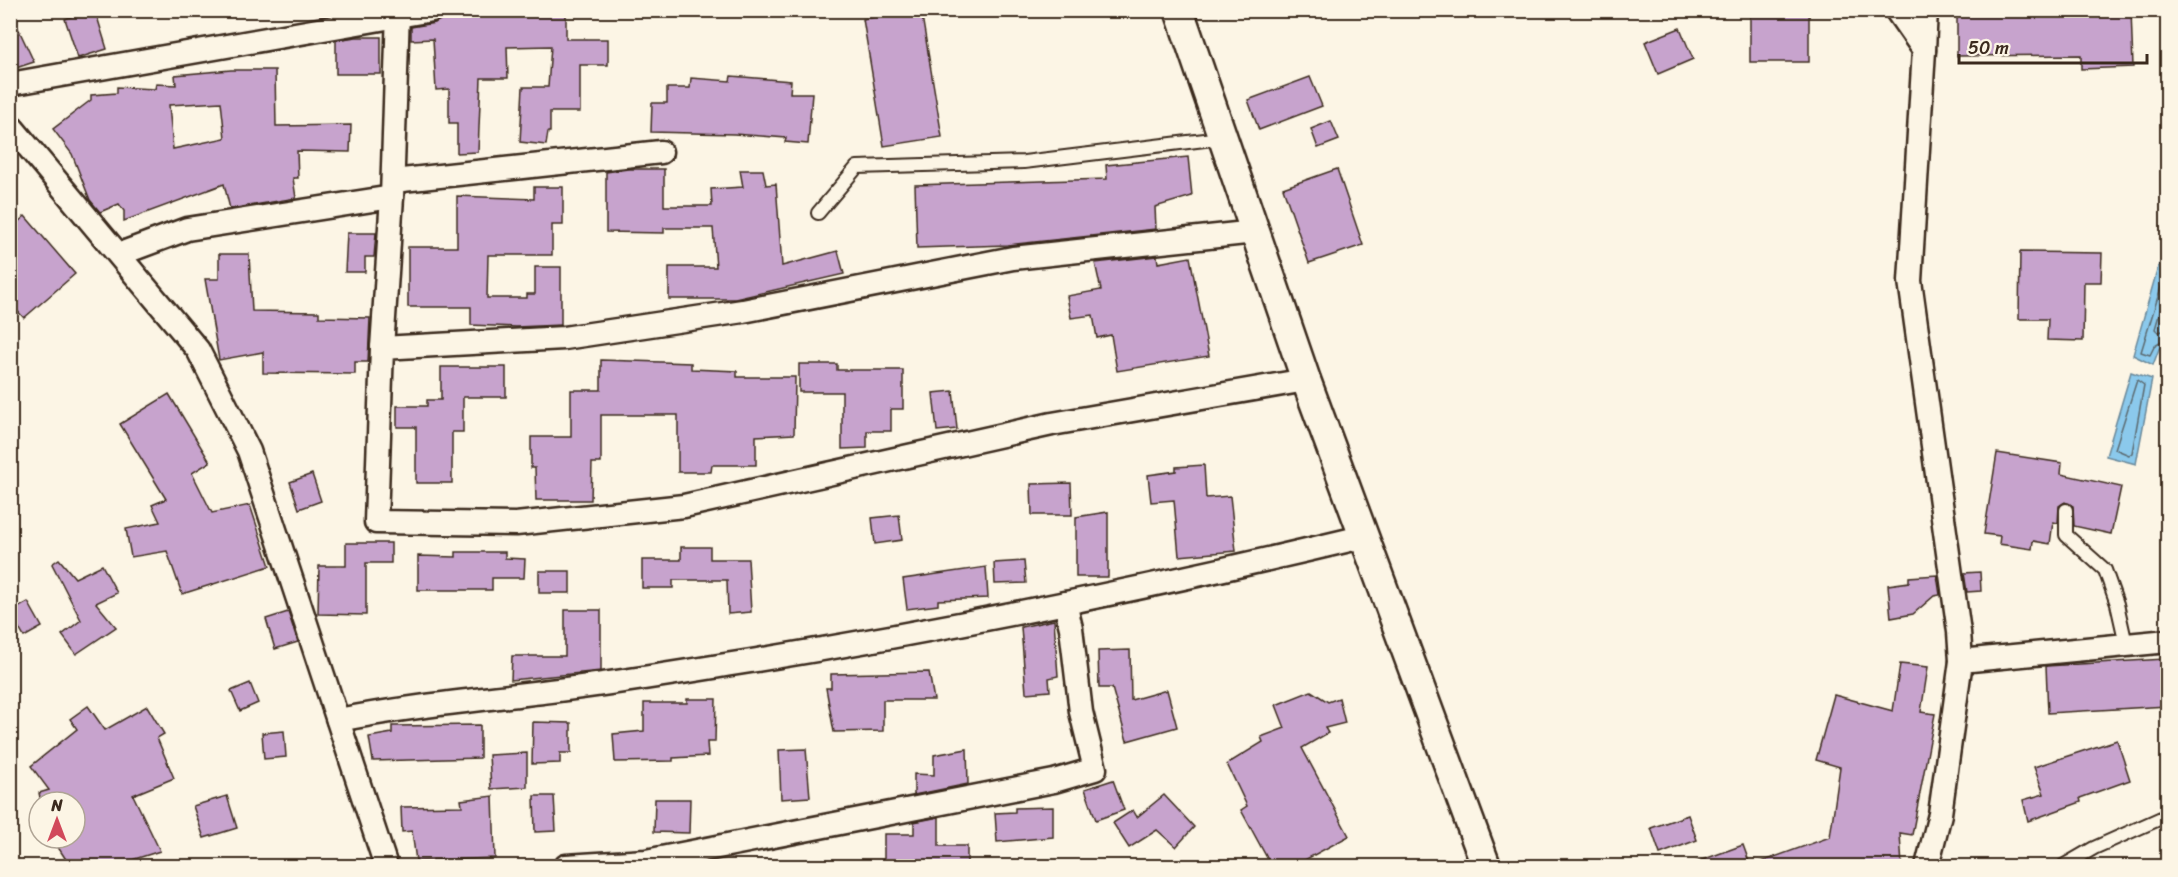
<svg xmlns="http://www.w3.org/2000/svg" width="2178" height="877" viewBox="0 0 2178 877" font-family="Sriracha,sans-serif">
<rect width="100%" height="100%" fill="#fcf5e5"/>
<filter id="ink" filterUnits="userSpaceOnUse"><feTurbulence type="fractalNoise" baseFrequency=".0167" numOctaves="2"/><feDisplacementMap in="SourceGraphic" scale="12" xChannelSelector="R" yChannelSelector="G"/><feConvolveMatrix kernelMatrix="1 2 1 2 8 2 1 2 1" color-interpolation-filters="sRGB"/></filter>
<g filter="url(#ink)">
<g fill="#8bc9ec" stroke="#6b899a" stroke-width="1.5">
<polygon points="2167,253 2167,341 2159,349 2153,365 2133,355 2158,267"/>
<polygon points="2131,372 2152,379 2136,464 2106,456"/>
</g>
<g fill="none" stroke-linecap="round" stroke-linejoin="round">
<g stroke="#5b6a70" stroke-width="1.5">
<polyline points="2168,264 2141,352 2150,355 2155,345 2168,337"/>
<polyline points="2168,284 2155,329 2158,332 2168,330"/>
<polygon points="2137,380 2144,385 2132,453 2129,455 2115,449"/>
</g>
</g>
<g fill="#c7a3cd" stroke="#3b2a1e" stroke-width="1.5" fill-rule="evenodd">
<polygon points="90,10 95,10 107,49 78,58 65,19"/>
<polygon points="566,10 566,39 608,39 608,65 580,65 580,112 550,112 550,132 548,132 546,145 520,142 523,87 548,87 551,46 507,47 508,78 481,78 478,152 457,153 457,123 449,123 449,89 436,90 433,39 411,40 411,27 435,23 443,16 481,15 481,12"/>
<polygon points="921,10 942,137 884,146 863,19"/>
<rect x="1750" y="10" width="59" height="52"/>
<polygon points="1957,10 2131,10 2133,67 2081,69 2081,55 1957,56"/>
<polygon points="10,11 34,62 10,70"/>
<polygon points="1680,28 1693,59 1658,74 1645,42"/>
<polygon points="356,37 381,37 381,74 336,74 336,40"/>
<path d="M231 70H275L276 126 351 125 350 152 297 151 298 178H293L296 198 230 209 224 184 124 221V211L119 204 100 212 90 200 72 154 53 129 91 100V95L117 93V87L155 89 156 84 176 85 175 75ZM221 102 225 138 173 149 169 105Z"/>
<polygon points="731,76 791,81 790,93 812,93 808,144 785,142 786,138 734,134 651,132 652,103 667,103 667,88 690,88 691,78 730,81"/>
<polygon points="1310,77 1322,106 1259,130 1248,100"/>
<polygon points="1331,121 1339,140 1318,148 1311,129"/>
<polygon points="1188,157 1192,196 1155,207 1156,229 1007,245 917,248 915,185 1107,179 1106,165"/>
<polygon points="628,169 664,169 664,206 712,206 711,189 743,187 740,170 763,170 766,185 776,184 782,266 838,251 844,274 735,299 669,299 669,267 716,267 713,228 664,228 664,233 606,232 606,172"/>
<polygon points="1337,169 1363,245 1309,263 1283,188"/>
<polygon points="534,187 563,187 563,225 552,225 552,255 488,255 487,298 527,298 527,294 535,294 535,267 561,267 561,325 516,327 471,325 471,307 408,307 408,247 457,247 457,196 534,199"/>
<polygon points="25,216 75,274 24,318 10,303 10,229"/>
<polygon points="347,233 376,233 374,257 365,257 365,272 345,272"/>
<polygon points="2020,252 2102,253 2101,282 2084,282 2083,341 2047,340 2048,319 2019,319"/>
<polygon points="219,254 249,254 252,311 319,312 319,317 370,318 368,362 355,362 355,374 263,373 263,352 219,360 205,279 219,279"/>
<polygon points="1157,256 1158,263 1190,257 1209,356 1117,371 1111,335 1097,338 1093,315 1071,318 1067,296 1101,290 1095,263"/>
<polygon points="601,360 691,363 691,369 737,371 737,377 795,377 794,434 756,436 756,465 712,465 711,472 678,472 678,415 601,415 601,463 592,463 591,500 536,500 535,468 531,468 531,437 571,437 571,390 601,390"/>
<polygon points="799,364 837,364 837,370 903,370 903,409 891,409 891,431 867,431 867,448 842,449 842,392 799,392"/>
<polygon points="441,367 506,367 506,397 463,397 463,432 452,432 452,483 416,483 416,427 397,427 397,406 427,406 427,400 441,400"/>
<polygon points="953,391 957,429 937,431 933,393"/>
<polygon points="169,394 210,462 192,473 212,513 250,505 270,566 182,594 167,551 131,557 126,529 160,522 152,505 166,499 120,424"/>
<polygon points="1997,453 2062,463 2061,474 2121,487 2111,534 2074,526 2073,506 2065,502 2059,506 2058,523 2053,522 2050,544 2033,541 2032,549 1999,544 2000,536 1984,534"/>
<polygon points="1204,465 1206,498 1230,496 1236,551 1179,556 1174,500 1151,502 1148,475 1176,471 1176,467"/>
<polygon points="312,474 321,501 299,509 290,482"/>
<polygon points="1071,483 1072,515 1032,515 1031,484"/>
<polygon points="1108,512 1108,577 1076,577 1076,517"/>
<polygon points="899,515 902,540 875,544 872,518"/>
<polygon points="346,543 391,543 391,563 366,563 366,615 318,614 319,566 346,566"/>
<polygon points="681,547 710,547 710,559 748,559 751,612 728,614 727,580 673,580 673,588 642,588 642,560 681,560"/>
<polygon points="456,552 505,552 505,558 525,559 524,578 492,578 492,590 418,590 418,556 456,557"/>
<polygon points="59,559 75,578 102,565 117,593 96,603 116,627 76,654 62,635 81,620 52,564"/>
<polygon points="1024,561 1026,583 995,584 994,563"/>
<polygon points="986,567 988,598 938,600 938,605 907,609 903,579"/>
<rect x="539" y="571" width="31" height="22"/>
<polygon points="1980,572 1981,591 1967,592 1964,573"/>
<polygon points="1937,575 1940,595 1934,596 1913,614 1891,618 1888,585 1909,582 1909,577"/>
<polygon points="28,602 42,627 24,637 10,612"/>
<polygon points="565,610 601,610 601,671 511,680 512,656 565,656"/>
<polygon points="288,612 298,642 275,649 266,619"/>
<polygon points="1054,620 1058,676 1049,678 1050,691 1026,693 1021,627"/>
<polygon points="1130,650 1131,700 1167,690 1177,727 1127,741 1112,688 1099,688 1098,651"/>
<polygon points="2165,659 2167,706 2048,713 2046,666"/>
<polygon points="1900,664 1928,667 1921,712 1935,714 1912,835 1900,833 1902,867 1755,867 1755,864 1830,837 1840,767 1816,760 1834,695 1893,711"/>
<polygon points="929,672 934,700 883,700 883,731 834,732 826,688 831,688 831,674"/>
<polygon points="250,683 258,703 240,711 231,691"/>
<polygon points="1311,691 1328,702 1339,698 1345,723 1325,728 1328,733 1302,748 1349,836 1292,867 1272,867 1241,810 1247,806 1227,764 1263,742 1261,737 1285,728 1276,705"/>
<polygon points="687,699 716,699 715,742 707,742 708,756 673,758 673,761 615,762 613,734 644,731 644,703 687,703"/>
<polygon points="88,706 105,730 147,706 164,734 157,738 174,778 133,795 160,851 110,867 75,867 70,860 67,861 52,838 75,838 75,802 41,802 39,793 49,790 31,766 77,729 70,719"/>
<polygon points="533,722 571,723 571,753 560,753 560,763 532,764"/>
<polygon points="480,725 480,758 373,761 369,737 392,733 392,726"/>
<polygon points="284,731 286,757 264,759 262,733"/>
<polygon points="2117,740 2130,780 2080,798 2081,802 2028,821 2023,800 2044,794 2034,767"/>
<polygon points="806,749 810,797 781,799 779,750"/>
<polygon points="967,749 968,784 914,795 914,774 934,775 934,755"/>
<polygon points="527,753 527,787 491,789 489,755"/>
<polygon points="1113,780 1124,810 1096,820 1085,789"/>
<polygon points="1164,795 1194,827 1176,847 1157,830 1129,848 1113,823 1133,810 1137,817"/>
<polygon points="227,796 237,828 204,838 193,806"/>
<polygon points="493,796 495,858 416,861 412,831 402,832 401,807 462,806 461,800"/>
<polygon points="534,796 554,796 556,831 535,832"/>
<polygon points="655,799 690,799 689,833 654,832"/>
<polygon points="1053,807 1053,837 997,842 995,813 1015,812 1015,808"/>
<polygon points="1688,815 1697,840 1660,854 1651,828"/>
<polygon points="939,817 939,846 967,846 967,865 884,867 884,834 914,834 914,822"/>
<polygon points="1743,845 1751,867 1691,867 1691,864"/>
</g>
<g fill="none" stroke-linecap="round" stroke-linejoin="round">
<g stroke="#3b2a1e" stroke-width="16">
<g id="service">
<polyline points="818,213 857,167 1024,162 1221,138"/>
<polyline points="2066,510 2066,535 2105,570 2117,604 2126,644"/>
<polyline points="2063,866 2094,848 2168,815"/>
</g>
</g>
<g stroke="#3b2a1e" stroke-width="27">
<g id="minor">
<polyline points="1896,10 1924,50 1910,281 1959,632 1961,661 1940,814 1927,866"/>
<polyline points="1924,50 1926,10"/>
<polyline points="10,84 432,10"/>
<polyline points="10,125 198,350 249,451 386,866"/>
<polyline points="393,181 661,152"/>
<polyline points="1255,232 1013,258 743,311 564,338 382,348 376,522 516,524 684,506 1052,424 1306,380"/>
<polyline points="120,254 187,229 392,197"/>
<polyline points="382,348 392,197 398,10"/>
<polyline points="1961,661 2168,641"/>
<path d="M338 720C410 706 478 700 550 691 619 683 688 671 757 660 960 627 1162 585 1362 537"/>
<polyline points="566,866 646,861 1054,781 1095,769 1081,712 1071,628 1065,603"/>
</g>
</g>
<g stroke="#3b2a1e" stroke-width="33">
<polyline id="tertiary" points="1179,10 1306,380 1486,866"/>
</g>
<use href="#service" stroke="#fcf5e5" stroke-width="12"/>
<use href="#minor" stroke="#fcf5e5" stroke-width="22"/>
<use href="#tertiary" stroke="#fcf5e5" stroke-width="28"/>
</g>
</g>
<rect width="2178" height="877" fill="none" stroke="#fcf5e5" stroke-width="36"/>
<rect x="18" y="18" width="2142" height="841" fill="none" stroke="#3b2a1e" stroke-width="2" filter="url(#ink)"/>
<g transform="translate(57 820)"><circle r="28" fill="#fcf5e5" stroke="#afa495" stroke-width="1.5"/>
<path d="M0-4.5L10 22L0 15L-10 22Z" fill="#d1495b"/>
<text y="-9" font-size="16" font-weight="bold" text-anchor="middle" fill="#3b2a1e">N</text>
</g>
<path d="M1959 54v9h188v-9" fill="none" stroke="#3b2a1e" stroke-width="3"/>
<text x="1968" y="54" font-size="18" fill="#3b2a1e" stroke="#fcf5e5" stroke-width="4.5" paint-order="stroke">50 m</text>
</svg>
